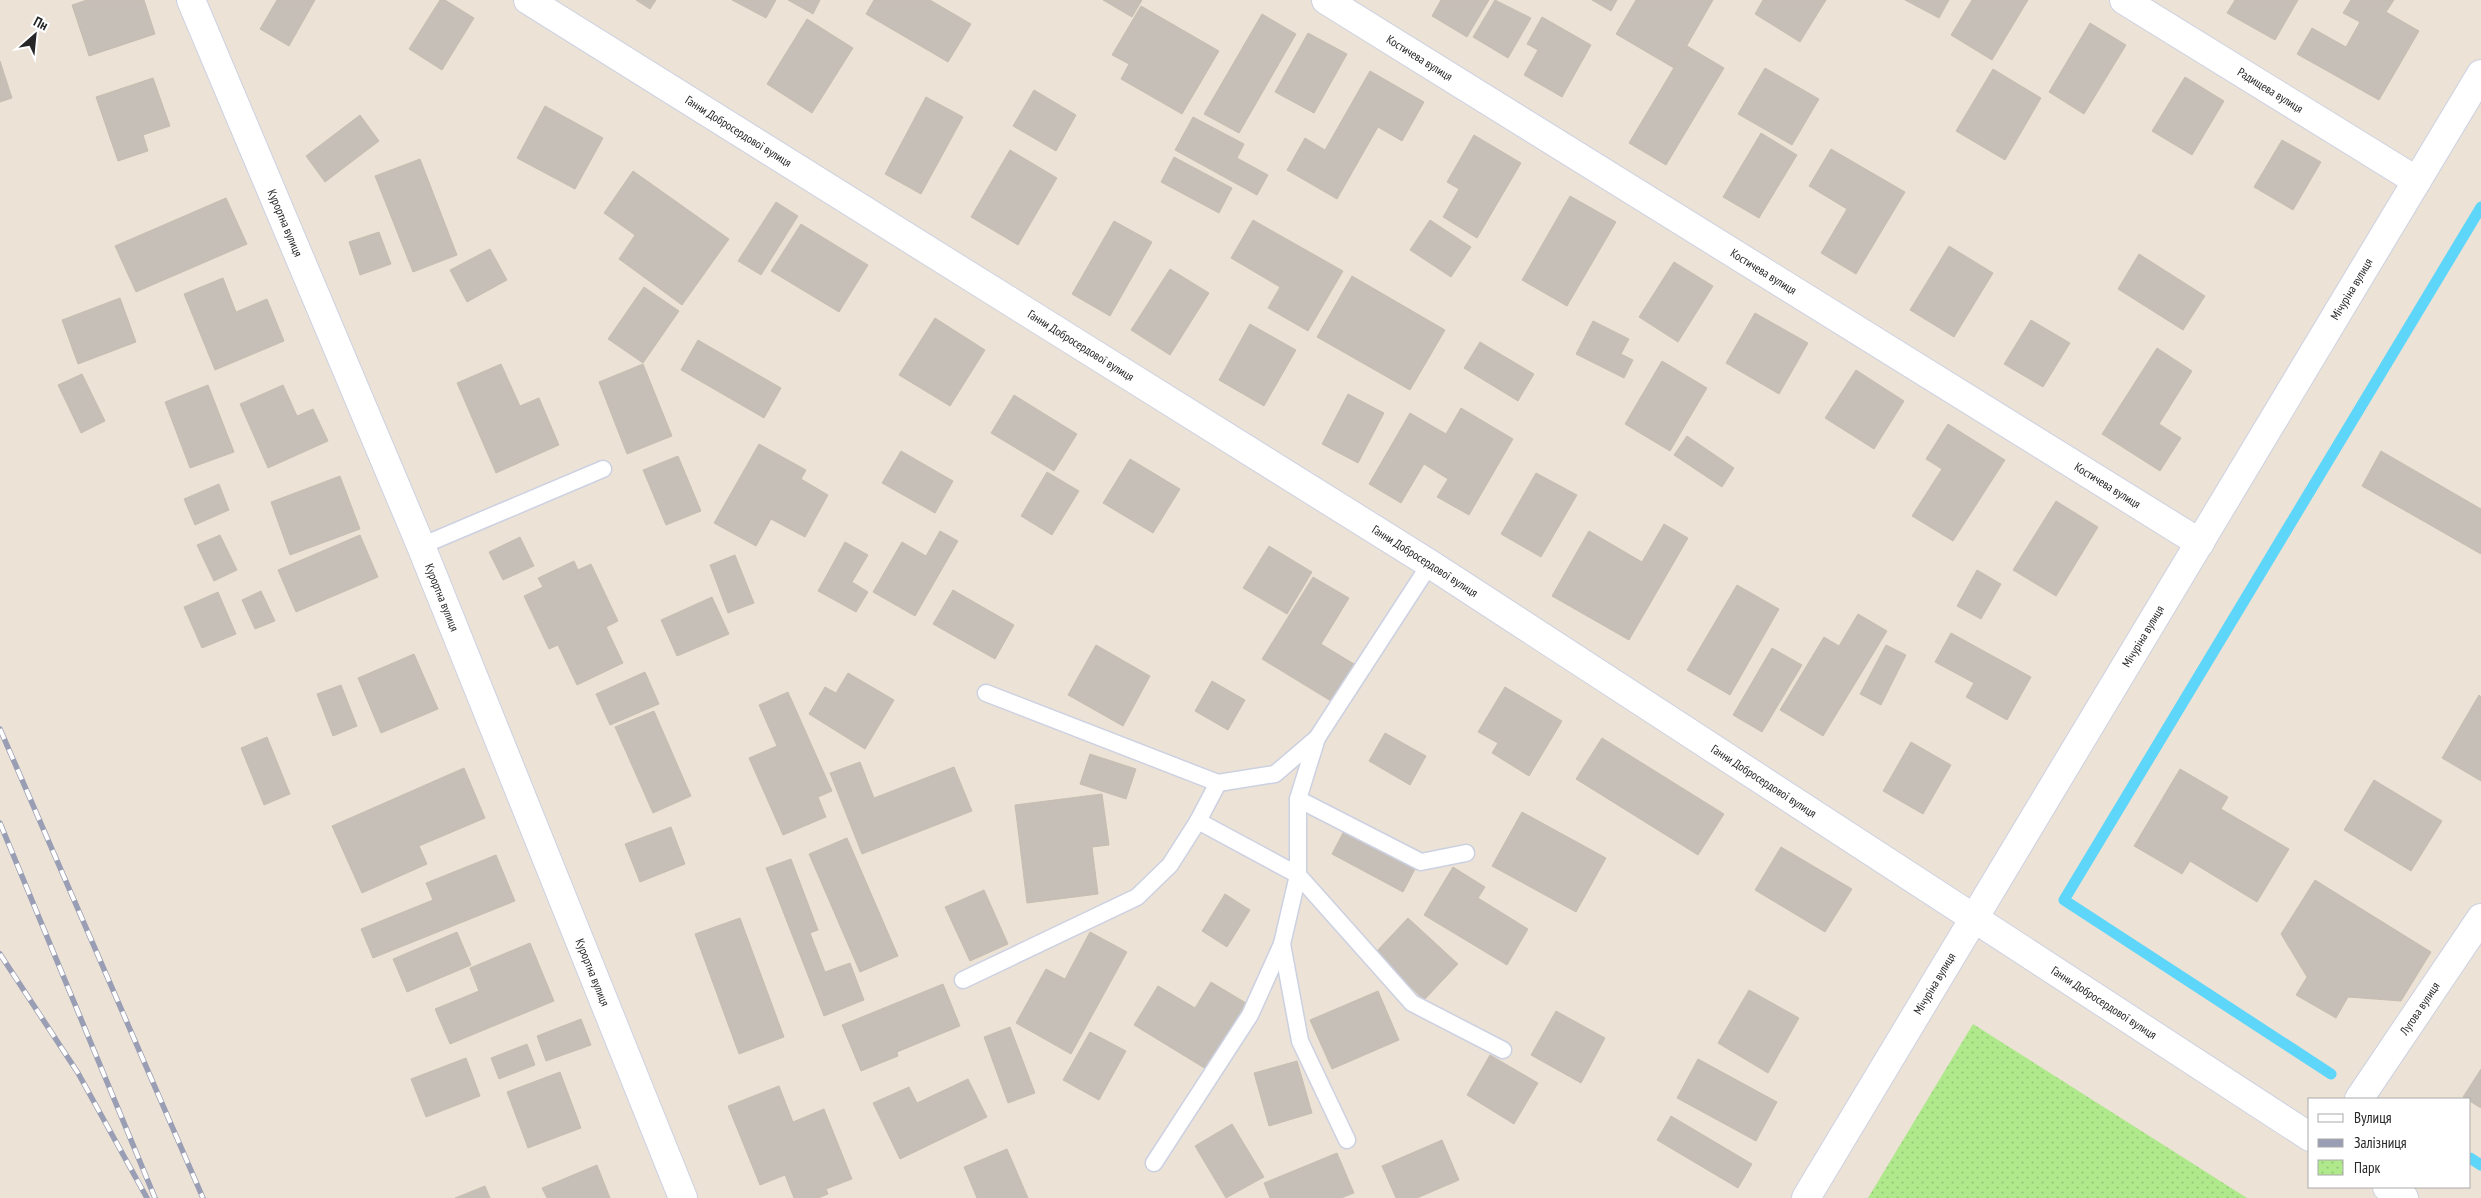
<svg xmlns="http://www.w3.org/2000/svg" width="2481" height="1198" viewBox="0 0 2481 1198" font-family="'PT Sans Narrow',sans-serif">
<defs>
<pattern id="park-dots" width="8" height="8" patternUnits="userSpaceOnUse" patternTransform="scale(1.25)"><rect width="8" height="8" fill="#afe98c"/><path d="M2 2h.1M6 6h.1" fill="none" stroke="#97c879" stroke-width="1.8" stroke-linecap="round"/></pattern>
</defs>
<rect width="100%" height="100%" fill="#ece2d6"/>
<polygon fill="url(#park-dots)" points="1973,1024 2247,1198 1868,1198"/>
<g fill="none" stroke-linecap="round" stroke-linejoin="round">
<g stroke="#5dd6fa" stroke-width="11">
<polyline points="2331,1074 2064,900 2481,207"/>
<polyline points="2470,1158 2481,1165"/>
</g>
</g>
<g fill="#c6bfb7" stroke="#c7beb0">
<polygon points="87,0 144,0 155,34 89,56 72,5"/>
<polygon points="277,0 315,0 289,46 260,29"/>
<polygon points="440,0 445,0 474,18 442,70 409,49"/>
<polygon points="636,0 656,0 650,9"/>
<polygon points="732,0 776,0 766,18"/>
<polygon points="788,0 820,0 813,14"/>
<polygon points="874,0 930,0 971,24 948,62 866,14"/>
<polygon points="1103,0 1142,0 1132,17"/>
<polygon points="1441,0 1489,0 1467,37 1432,16"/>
<polygon points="1495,0 1531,18 1508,58 1473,37"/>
<polygon points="1592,0 1617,0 1611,11"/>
<polygon points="1636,0 1713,0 1674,68 1616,34"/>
<polygon points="1763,0 1826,0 1800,42 1755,14"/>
<polygon points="1905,0 1949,0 1939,18"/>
<polygon points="1972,0 2028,0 1992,60 1951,35"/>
<polygon points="2235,0 2298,0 2275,40 2227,13"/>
<polygon points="2351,0 2394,0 2386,12 2419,31 2379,100 2297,54 2312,28 2346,47 2360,22 2343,13"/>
<polygon points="1141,6 1219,51 1182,114 1121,79 1129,64 1112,55"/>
<polygon points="1262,14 1296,34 1239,133 1204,114"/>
<polygon points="1542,17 1591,45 1562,97 1524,75 1538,50 1527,44"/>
<polygon points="807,19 853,48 812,113 767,84"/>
<polygon points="2090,23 2126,45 2084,114 2049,92"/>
<polygon points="1308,33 1347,54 1314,113 1275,92"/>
<polygon points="1687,46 1724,68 1666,165 1629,143"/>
<polygon points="0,61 12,98 0,102"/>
<polygon points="1765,68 1819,99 1792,145 1738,114"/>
<polygon points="1993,69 2041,98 2005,160 1956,131"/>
<polygon points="1370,71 1424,102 1402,141 1378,127 1337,199 1287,170 1305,138 1325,150"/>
<polygon points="2185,77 2224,101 2192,155 2152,131"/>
<polygon points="153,78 170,126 143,135 148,151 118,161 96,97"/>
<polygon points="1034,90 1076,115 1056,151 1013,126"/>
<polygon points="926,97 963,117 921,194 885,174"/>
<polygon points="545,106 603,138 575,189 517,158"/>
<polygon points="360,115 379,141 325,182 306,156"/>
<polygon points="1193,117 1244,144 1237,158 1268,175 1257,195 1175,150"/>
<polygon points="1761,133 1797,155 1759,218 1723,197"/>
<polygon points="1474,135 1521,163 1477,238 1443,217 1459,189 1447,182"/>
<polygon points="2282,140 2321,162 2293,210 2254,187"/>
<polygon points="1831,149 1905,192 1856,274 1821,253 1847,209 1809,186"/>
<polygon points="1010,150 1057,178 1018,245 971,217"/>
<polygon points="1174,157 1232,188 1219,213 1161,182"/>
<polygon points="420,159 457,255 413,272 375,176"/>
<polygon points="633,171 729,239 682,305 619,259 635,235 604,213"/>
<polygon points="1570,196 1616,222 1567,306 1522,280"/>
<polygon points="226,198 247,244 136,292 115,246"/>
<polygon points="776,202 798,216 761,275 738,261"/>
<polygon points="1253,220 1343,271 1308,331 1268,308 1280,287 1231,258"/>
<polygon points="1430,220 1471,247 1451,277 1410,250"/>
<polygon points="1114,221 1152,242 1110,316 1072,294"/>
<polygon points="801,224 868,265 839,312 771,271"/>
<polygon points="379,232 391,264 360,275 349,242"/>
<polygon points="1949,246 1993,273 1954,337 1910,310"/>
<polygon points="490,249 507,280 467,302 450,270"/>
<polygon points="2139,254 2205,296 2183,330 2118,289"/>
<polygon points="1674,262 1713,286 1678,342 1639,317"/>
<polygon points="1170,269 1209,293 1170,355 1131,330"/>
<polygon points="1352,276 1445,330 1410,390 1317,337"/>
<polygon points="223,278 236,312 267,299 284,341 215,370 184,294"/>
<polygon points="644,287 679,311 643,363 608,339"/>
<polygon points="120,298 136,342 78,364 62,320"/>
<polygon points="1755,313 1808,343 1779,394 1726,363"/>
<polygon points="935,318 985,350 950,406 899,375"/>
<polygon points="2031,320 2070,343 2043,387 2004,364"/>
<polygon points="1593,321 1629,339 1621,354 1633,360 1624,378 1576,354"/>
<polygon points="1250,324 1296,350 1264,406 1219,380"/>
<polygon points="698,340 781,388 764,418 681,370"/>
<polygon points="1480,342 1534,374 1518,401 1464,368"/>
<polygon points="2157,348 2192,371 2159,424 2181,438 2160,471 2102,434"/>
<polygon points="1662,361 1707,388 1670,451 1625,424"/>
<polygon points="501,364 520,406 539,398 559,445 496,473 457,383"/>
<polygon points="643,364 672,436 627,454 599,382"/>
<polygon points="1856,370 1904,401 1874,449 1825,418"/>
<polygon points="82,374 105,421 81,433 58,385"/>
<polygon points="208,385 234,452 190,468 165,402"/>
<polygon points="283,385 297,416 313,409 328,441 268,468 240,404"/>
<polygon points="1348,394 1384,413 1358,463 1322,444"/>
<polygon points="1014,395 1077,434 1054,471 991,433"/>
<polygon points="1461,408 1513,439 1469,515 1437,497 1448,479 1424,464 1401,503 1369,484 1410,413 1446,434"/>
<polygon points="1948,424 2005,460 1953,541 1912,516 1942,469 1926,459"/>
<polygon points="1687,436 1734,468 1722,487 1674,455"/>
<polygon points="759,444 806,470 801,479 828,495 805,537 771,519 756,546 714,523"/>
<polygon points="901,451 953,481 935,513 882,483"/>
<polygon points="2381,451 2481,509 2481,554 2362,486"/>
<polygon points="678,456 701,511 666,525 643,470"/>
<polygon points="1130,459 1180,489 1153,533 1103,503"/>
<polygon points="1047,472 1079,491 1052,535 1021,516"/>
<polygon points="1536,473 1577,495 1541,557 1501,534"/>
<polygon points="340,476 360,529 290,555 271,502"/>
<polygon points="219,484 229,510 195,525 184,499"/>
<polygon points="2056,501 2098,527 2056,596 2013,570"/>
<polygon points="1664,524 1688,538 1629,640 1552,596 1589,531 1642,562"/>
<polygon points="940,531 958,541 915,616 873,592 902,542 926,556"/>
<polygon points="220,535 237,570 214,581 197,545"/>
<polygon points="360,535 378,577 296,612 278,570"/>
<polygon points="520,537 534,566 503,580 489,552"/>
<polygon points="845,542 868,555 852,582 868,592 856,612 818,591"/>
<polygon points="1269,546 1312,572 1287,614 1243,588"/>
<polygon points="735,555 754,603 728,613 710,565"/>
<polygon points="574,561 578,570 591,564 618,621 606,627 623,663 577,685 558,645 549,649 524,596 543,587 538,578"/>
<polygon points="1977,570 2001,584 1981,619 1957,606"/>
<polygon points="1313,577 1349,598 1321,644 1354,664 1331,701 1262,659"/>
<polygon points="1737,585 1779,609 1730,695 1687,670"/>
<polygon points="953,590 1014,625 995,659 933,624"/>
<polygon points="261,591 275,621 255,629 242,600"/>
<polygon points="218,592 236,634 202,648 184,607"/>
<polygon points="712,597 729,634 677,656 661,620"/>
<polygon points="1858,614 1887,631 1823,736 1780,710 1824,637 1839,646"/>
<polygon points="1951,633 2031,677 2007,720 1966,697 1974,683 1935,662"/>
<polygon points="1096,645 1150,676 1123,726 1068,695"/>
<polygon points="1886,645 1906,655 1881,705 1860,694"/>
<polygon points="1772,648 1802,665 1762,732 1733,715"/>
<polygon points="414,654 438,709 381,733 358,678"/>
<polygon points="645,672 659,704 610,725 596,694"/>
<polygon points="848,673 894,700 865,749 809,714 825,687 836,693"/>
<polygon points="1212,681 1245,700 1228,730 1195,711"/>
<polygon points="341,685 357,726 333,736 317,694"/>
<polygon points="1505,687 1562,721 1529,776 1492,753 1498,743 1478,732"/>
<polygon points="788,692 832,791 818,797 826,817 783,835 749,758 777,746 759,705"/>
<polygon points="2479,695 2481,697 2481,781 2442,758"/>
<polygon points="654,711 691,796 653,813 615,727"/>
<polygon points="1385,733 1426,756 1410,785 1369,761"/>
<polygon points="267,737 290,794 264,805 241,748"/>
<polygon points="1602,738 1724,814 1698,855 1576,779"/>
<polygon points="1911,742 1951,765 1923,814 1883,791"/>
<polygon points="1090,754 1136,769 1126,799 1080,784"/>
<polygon points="860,762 874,798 954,767 972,811 862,854 830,773"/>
<polygon points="464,768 485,818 419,846 427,864 362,893 332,826"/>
<polygon points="2180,769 2228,797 2221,809 2289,849 2257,902 2190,861 2182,874 2134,846"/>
<polygon points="2374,780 2442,821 2411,871 2344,830"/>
<polygon points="1102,794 1109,845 1092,847 1098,894 1027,903 1015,805"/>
<polygon points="1522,812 1606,858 1576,912 1492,866"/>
<polygon points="671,827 685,864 640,882 625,844"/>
<polygon points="1344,831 1415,869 1403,892 1332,854"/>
<polygon points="847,838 898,956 860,972 809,854"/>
<polygon points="1781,847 1852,889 1825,932 1755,890"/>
<polygon points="496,855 515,901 373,958 361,929 433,900 426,883"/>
<polygon points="791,859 818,930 810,933 825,972 850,963 864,1000 824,1016 766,868"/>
<polygon points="1453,867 1485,887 1478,898 1528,929 1507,965 1424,915"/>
<polygon points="2315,880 2431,952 2401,1001 2348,997 2336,1018 2296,995 2307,977 2281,934"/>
<polygon points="984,890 1008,944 970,961 945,907"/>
<polygon points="1225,894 1250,910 1227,947 1202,931"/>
<polygon points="740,918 784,1037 739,1054 695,934"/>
<polygon points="1408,918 1458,964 1424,1000 1375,953"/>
<polygon points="457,932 471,965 407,992 393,959"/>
<polygon points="1090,932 1127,952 1071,1054 1016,1023 1046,969 1065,979"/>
<polygon points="530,943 554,1001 450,1044 435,1009 479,991 470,968"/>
<polygon points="1211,982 1246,1003 1206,1069 1134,1025 1158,986 1195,1008"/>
<polygon points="943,984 960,1026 897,1052 898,1056 861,1071 842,1025"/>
<polygon points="1749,990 1799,1018 1768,1073 1718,1043"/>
<polygon points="1378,991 1399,1040 1332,1069 1310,1020"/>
<polygon points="1556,1011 1605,1038 1581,1083 1531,1055"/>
<polygon points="581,1019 591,1045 546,1061 537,1036"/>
<polygon points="1010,1027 1035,1093 1008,1103 984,1037"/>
<polygon points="1090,1032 1126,1051 1099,1100 1063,1080"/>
<polygon points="527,1044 535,1065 499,1079 491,1058"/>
<polygon points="1490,1055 1538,1083 1514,1124 1467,1095"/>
<polygon points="466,1058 480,1096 426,1117 411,1079"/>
<polygon points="1698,1059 1777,1102 1756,1141 1677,1098"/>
<polygon points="1297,1061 1312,1113 1269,1126 1254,1073"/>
<polygon points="2481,1069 2481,1108 2463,1097"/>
<polygon points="560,1072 581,1128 528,1148 507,1092"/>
<polygon points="968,1079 987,1117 900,1159 873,1103 909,1087 917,1103"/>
<polygon points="779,1086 793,1122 824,1109 852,1179 826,1189 828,1194 818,1198 794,1198 785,1175 760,1185 728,1106"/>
<polygon points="1671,1116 1752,1164 1738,1188 1657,1140"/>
<polygon points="1232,1124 1264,1177 1226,1198 1195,1146"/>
<polygon points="1442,1140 1459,1180 1417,1198 1396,1198 1382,1166"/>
<polygon points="1007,1149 1028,1198 977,1198 964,1167"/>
<polygon points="1337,1153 1354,1193 1341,1198 1270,1198 1264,1183"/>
<polygon points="597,1165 610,1198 547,1198 542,1188"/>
<polygon points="485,1186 490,1198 455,1198"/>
</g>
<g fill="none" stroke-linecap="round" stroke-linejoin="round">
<g stroke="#ccd1e2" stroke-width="19">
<g id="service">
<polyline points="421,546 603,469"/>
<polyline points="986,693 1218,783 1275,774 1317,738 1430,564"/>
<polyline points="1317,738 1298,799 1298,875 1412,1003 1503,1050"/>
<polyline points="1298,799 1421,862 1466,853"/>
<polyline points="1282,944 1300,1041 1347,1140"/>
<polyline points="963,980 1137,897 1170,865 1198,821 1218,783"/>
<polyline points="1154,1163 1250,1015 1282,944 1298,875 1198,821"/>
</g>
</g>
<g stroke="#ccd1e2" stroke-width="30">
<g id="minor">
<path id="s1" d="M191 0 421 546 683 1198"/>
<path id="s2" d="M528 0 1430 564 2310 1137"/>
<path id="s3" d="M1326 0 2200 543"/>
<path id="s4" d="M2124 0 2417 181"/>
<path id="s5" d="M2359 1099 2481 918"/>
<polyline points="2387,1187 2404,1198"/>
</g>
</g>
<g stroke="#ccd1e2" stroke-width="30">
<g id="tertiary">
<path id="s6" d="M1806 1198 2481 74"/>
</g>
</g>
<use href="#service" stroke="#fff" stroke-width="16"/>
<use href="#minor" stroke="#fff" stroke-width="28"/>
<use href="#tertiary" stroke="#fff" stroke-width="28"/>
<g stroke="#999eb4" stroke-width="5.5">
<g id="rail">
<polyline points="0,729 203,1198"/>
<polyline points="0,823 155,1198"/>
<polyline points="0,954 78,1073 147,1198"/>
</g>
</g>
<use href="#rail" stroke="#fff" stroke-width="4" stroke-dasharray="11" stroke-linecap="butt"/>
</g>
<g text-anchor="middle" stroke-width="4.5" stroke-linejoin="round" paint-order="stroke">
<g font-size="12" fill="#272727" stroke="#fff">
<text dy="4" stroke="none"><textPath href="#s3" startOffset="110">Костичева вулиця</textPath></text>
<text dy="4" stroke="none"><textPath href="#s4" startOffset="172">Радищева вулиця</textPath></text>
<text dy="4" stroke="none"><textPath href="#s2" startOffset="248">Ганни Добросердової вулиця</textPath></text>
<text dy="4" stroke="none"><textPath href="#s1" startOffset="242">Курортна вулиця</textPath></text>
<text dy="4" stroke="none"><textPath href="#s3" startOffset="515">Костичева вулиця</textPath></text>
<text dy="4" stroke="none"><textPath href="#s6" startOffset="1060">Мічуріна вулиця</textPath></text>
<text dy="4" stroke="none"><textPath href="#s2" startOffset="652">Ганни Добросердової вулиця</textPath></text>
<text dy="4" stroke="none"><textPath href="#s3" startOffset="920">Костичева вулиця</textPath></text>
<text dy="4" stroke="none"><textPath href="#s2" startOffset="1058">Ганни Добросердової вулиця</textPath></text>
<text dy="4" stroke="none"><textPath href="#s1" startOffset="648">Курортна вулиця</textPath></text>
<text dy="4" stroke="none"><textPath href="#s6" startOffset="655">Мічуріна вулиця</textPath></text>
<text dy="4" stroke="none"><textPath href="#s2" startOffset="1462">Ганни Добросердової вулиця</textPath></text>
<text dy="4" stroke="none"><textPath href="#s1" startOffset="1052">Курортна вулиця</textPath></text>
<text dy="4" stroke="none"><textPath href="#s6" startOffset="250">Мічуріна вулиця</textPath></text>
<text dy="4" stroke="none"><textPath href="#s2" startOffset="1868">Ганни Добросердової вулиця</textPath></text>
<text dy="4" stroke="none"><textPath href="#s5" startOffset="109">Лугова вулиця</textPath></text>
</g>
</g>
<rect x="2308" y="1098" width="162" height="90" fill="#ffffff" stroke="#a9a9a9"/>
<rect x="2318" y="1114" width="25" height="8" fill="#ffffff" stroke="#a9a9a9"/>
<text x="2354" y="1123" font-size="15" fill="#272727">Вулиця</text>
<rect x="2318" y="1139" width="25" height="8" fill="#999eb4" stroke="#a9a9a9"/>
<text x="2354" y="1148" font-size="15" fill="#272727">Залізниця</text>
<rect x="2318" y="1160" width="25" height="15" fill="url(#park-dots)" stroke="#a9a9a9"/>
<text x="2354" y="1173" font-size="15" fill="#272727">Парк</text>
<g transform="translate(35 35) rotate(27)" stroke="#ffffff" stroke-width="4" paint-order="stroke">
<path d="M0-4L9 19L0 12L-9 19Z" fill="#272727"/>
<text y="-8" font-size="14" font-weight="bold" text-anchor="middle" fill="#272727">Пн</text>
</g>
</svg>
